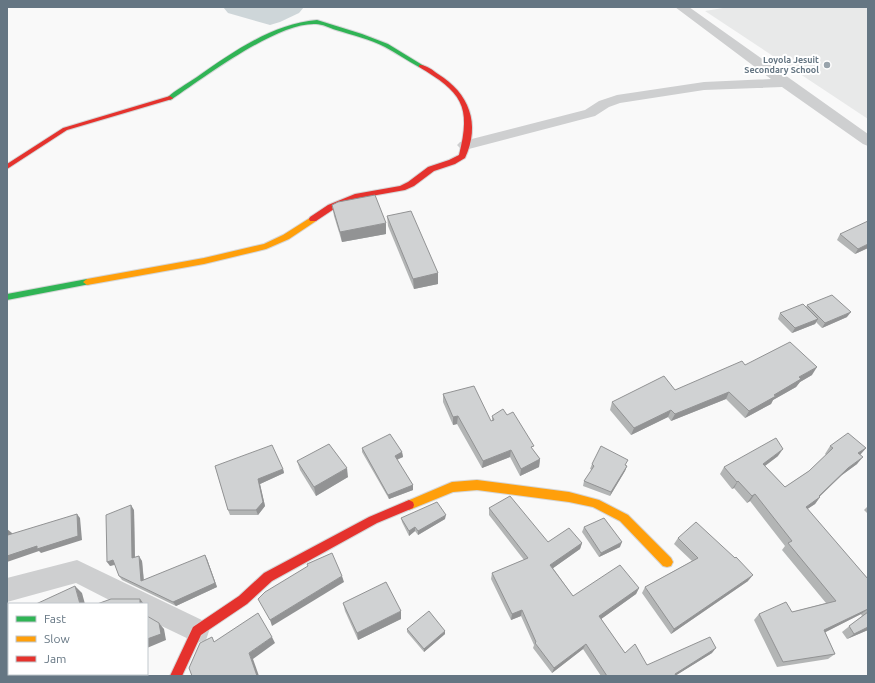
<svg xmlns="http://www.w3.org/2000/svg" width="875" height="683" viewBox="0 0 875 683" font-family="Ubuntu,sans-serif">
<rect width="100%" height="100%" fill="#f9f9f9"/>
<polygon fill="#e8e9e9" points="729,7 868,7 868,119 705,11"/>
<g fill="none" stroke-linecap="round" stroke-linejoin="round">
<polygon fill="#ced6d9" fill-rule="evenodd" points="223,7 304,7 299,13 280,22 270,25 228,13"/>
<g stroke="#d5d6d7" stroke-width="2">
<g id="fast">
<path d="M317 20 362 34 388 44 424 66 419 67C408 61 396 53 385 47 370 39 352 35 336 30 330 28 322 24 316 24 277 22 205 77 172 99L170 100 167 98C175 90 187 84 197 77 233 52 272 24 317 20Z"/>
<polygon points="87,279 90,280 91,282 90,284 7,300 7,294"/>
</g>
</g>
<g stroke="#d5d6d7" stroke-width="2">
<g id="slow">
<polygon points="313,216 317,219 316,221 289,239 266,249 204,264 87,285 83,282 87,279 204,258 264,244 283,235"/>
<polygon points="477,480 569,492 599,500 628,515 671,558 673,562 671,566 667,567 663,566 620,521 593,507 569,502 477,490 453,492 409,510 405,508 404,505 405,502 452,482"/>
</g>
</g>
<g stroke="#d5d6d7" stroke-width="2">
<g id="jam">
<path d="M419 65C425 64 433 70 438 74 469 93 481 124 465 158L455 164 434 171 414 186 405 190 360 198 334 209 316 221H310L309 219 310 217 328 205 355 194 400 186 408 182 428 167 449 160 459 155C472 105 461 92 419 67Z"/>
<polygon points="170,96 173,98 172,99 67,130 7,169 7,164 63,128"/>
<polygon points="409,500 413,502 414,505 413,508 377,523 272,581 247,604 201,635 182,676 170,676 193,627 239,596 264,573 369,517"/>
</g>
</g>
<g fill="#cecfd0" fill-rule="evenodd">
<polygon points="675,7 689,7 868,134 868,146 863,144 782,87 704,90 620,103 609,107 595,116 465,150 460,148 457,145 460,142 585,110 599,101 617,95 704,82 771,79"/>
<polygon points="77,560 206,622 209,631 206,640 197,643 147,619 147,604 117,604 76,583 7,602 7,578"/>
</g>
<use href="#fast" fill="#30b455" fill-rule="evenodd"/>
<use href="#slow" fill="#ff9f0a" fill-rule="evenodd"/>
<use href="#jam" fill="#e5322d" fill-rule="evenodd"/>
</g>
<g fill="#b3b5b5">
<polygon points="332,205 386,234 342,242 334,216"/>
<polygon points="387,216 438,273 438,284 414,289 388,226"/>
<polygon points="840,234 868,248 855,254 837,240"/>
<polygon points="807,305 847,317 822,328 816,322 815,324 792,333 778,319 780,313 806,307"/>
<polygon points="812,375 800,382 796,387 773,400 771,404 745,418 726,399 671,421 668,417 631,435 610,410 612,402 675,390"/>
<polygon points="443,394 491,421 492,421 492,416 533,450 540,459 539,467 520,476 510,457 482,468 457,424 453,425 443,402"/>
<polygon points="830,446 866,448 860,455 857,464 842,475 819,496 820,497 815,504 807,509 868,579 868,630 847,639 842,632 862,616 861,614 825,632 835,654 828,659 777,667 754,620 759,614 792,612 826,603 782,550 785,546 750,501 747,503 734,488 732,489 720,474 724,467 778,456 765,466 785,487 809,471 826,455 825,454"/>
<polygon points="362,448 402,452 403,457 397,460 413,485 413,490 389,499 362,452"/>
<polygon points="297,461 348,477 316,496 300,470"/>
<polygon points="592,464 627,466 625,471 610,496 583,486 584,481 592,470 590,469"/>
<polygon points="215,466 283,469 284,473 260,484 265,506 258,515 230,515 228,510"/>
<polygon points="868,506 868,514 864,510"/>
<polygon points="489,508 548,542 582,543 580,549 553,568 573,596 639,588 636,594 601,619 625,653 647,665 712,653 676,675 676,676 601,676 583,649 552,673 533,648 534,645 521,616 511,620 491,579 492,573 524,560 489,515"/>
<polygon points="134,510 135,557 142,561 144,580 207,559 217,587 176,606 122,580 119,576 115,565 110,566"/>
<polygon points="401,518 445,519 418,535 415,531 409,536 402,522"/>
<polygon points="584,527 620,547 599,557 582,532"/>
<polygon points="678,538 748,581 671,634 642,593 645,587 692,561 674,544"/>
<polygon points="343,603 401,619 358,640 345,611"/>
<polygon points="407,629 445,634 424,652 407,632"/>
</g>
<g fill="#929394">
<polygon points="386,223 386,234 342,242 340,232"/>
<polygon points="868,244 868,248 855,254 858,249"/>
<polygon points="438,273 438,284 414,289 413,279"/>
<polygon points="851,312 847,317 822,328 825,323"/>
<polygon points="818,319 815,324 792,333 795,328"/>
<polygon points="817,367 812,375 800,382 796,387 773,400 771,404 745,418 749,411 799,377"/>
<polygon points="729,392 726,399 671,421 675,414"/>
<polygon points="671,410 668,417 631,435 634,428"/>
<polygon points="458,416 457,424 453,425 453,417"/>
<polygon points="866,448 860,455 858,453"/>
<polygon points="783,449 778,456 758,471 763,464"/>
<polygon points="511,450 510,457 482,468 483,461"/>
<polygon points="402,452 403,457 395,460 395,456"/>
<polygon points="863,457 857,464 842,475 813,503 819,496 848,468"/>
<polygon points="540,459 539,467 520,476 521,469"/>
<polygon points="627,466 625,471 610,496 611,492"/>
<polygon points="347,468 348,477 316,496 314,487"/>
<polygon points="283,469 284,473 260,484 265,506 258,515 256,510 258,479"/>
<polygon points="738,481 734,488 732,489 737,482"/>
<polygon points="413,485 413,490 389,499 388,495"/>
<polygon points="755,494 750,501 747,503 752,496"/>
<polygon points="820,497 815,504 800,514 806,507"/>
<polygon points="131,505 134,510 135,562 132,558"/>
<polygon points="77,514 80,518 82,540 41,553 39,551 7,562 7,556"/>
<polygon points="446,515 445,519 418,535 418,531"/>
<polygon points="415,527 415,531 409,536 409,531"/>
<polygon points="7,529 12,533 12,539 8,535"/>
<polygon points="622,542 620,547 599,557 601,553"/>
<polygon points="582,543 580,549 549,571 550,565"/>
<polygon points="205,555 207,559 217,587 176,606 173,602"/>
<polygon points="139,556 142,561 144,585 141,581"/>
<polygon points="113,560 116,564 110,566 107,562"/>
<polygon points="753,575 748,581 671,634 674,629"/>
<polygon points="342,576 344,582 272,626 270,620"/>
<polygon points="75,586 82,593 85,604 80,604"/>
<polygon points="639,588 636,594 597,622 599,616"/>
<polygon points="140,599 144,604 140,604"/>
<polygon points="868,609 861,614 818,636 824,630"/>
<polygon points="522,610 521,616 511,620 512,614"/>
<polygon points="401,611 401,619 358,640 357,633"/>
<polygon points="159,623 164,629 166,640 147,648 147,639"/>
<polygon points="868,627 868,630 847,639 854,634"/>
<polygon points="445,631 445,634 424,652 424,649"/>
<polygon points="272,637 275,643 253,659 259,676 257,676 249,653"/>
<polygon points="586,644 583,649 552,673 554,668"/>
<polygon points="716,648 712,653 675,676 675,674"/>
<polygon points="93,674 98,674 99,676 94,676"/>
</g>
<g fill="#d0d2d3" stroke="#929394">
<polygon points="375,195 386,223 340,232 332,205 338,202"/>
<polygon points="411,211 438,273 413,279 387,216"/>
<polygon points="868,221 868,244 858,249 840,234"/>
<polygon points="832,295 851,312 825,323 807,305"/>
<polygon points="803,304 818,319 795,328 780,313"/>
<polygon points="790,342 817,367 799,377 801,379 774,395 776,396 749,411 729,392 675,414 671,410 634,428 612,402 664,376 675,390 742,361 745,365"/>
<polygon points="474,386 491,421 494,420 492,416 503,409 507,415 513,412 534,446 531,447 540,459 521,469 511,450 483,461 458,416 453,417 443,394"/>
<polygon points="848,433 866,448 858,453 863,457 848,468 819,496 820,497 806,507 868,579 868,609 824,630 835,654 783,662 759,614 786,602 792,612 836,601 788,543 792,541 755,494 752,496 738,481 737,482 724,467 776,438 783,449 763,464 785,487 809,471 833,448 830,446"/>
<polygon points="390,434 402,452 395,456 413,485 388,495 362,448"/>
<polygon points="329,444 347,468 314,487 297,461"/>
<polygon points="272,445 283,469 258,479 263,502 256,510 228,510 215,466"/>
<polygon points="601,446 628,460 625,465 627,466 611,492 584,481 594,466 592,464"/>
<polygon points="510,496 548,542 569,528 582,543 550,565 573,596 620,565 639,588 599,616 625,653 635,644 647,665 710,637 716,648 675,674 676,676 607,676 586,644 554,668 535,643 536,642 522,610 512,614 492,573 528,558 489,508"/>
<polygon points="437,502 446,515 418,531 415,527 409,531 401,518"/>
<polygon points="131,505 132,558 139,556 141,581 205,555 215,583 173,602 119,576 113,560 107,562 106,515"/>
<polygon points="77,514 78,536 37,549 37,546 7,556 7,529 8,535"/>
<polygon points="604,518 622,542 601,553 584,527"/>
<polygon points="696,522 735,558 736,557 753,575 674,629 645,587 698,558 678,538"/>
<polygon points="332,553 342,576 270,620 258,599 265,592 308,566 307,564"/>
<polygon points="386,582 401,611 357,633 343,603"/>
<polygon points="75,586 80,604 36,604"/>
<polygon points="111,599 140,599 140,604 97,604"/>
<polygon points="429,611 445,631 424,649 407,629"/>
<polygon points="9,612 9,674 93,674 94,676 7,676 7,613"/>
<polygon points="868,612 868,627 854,634 849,626"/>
<polygon points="258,613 272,637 249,653 257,676 192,676 189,668 200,643 212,637 214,642"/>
<polygon points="147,616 159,623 161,634 147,639"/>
</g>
<circle fill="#99a4ac" stroke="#fff" stroke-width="1.5" cx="827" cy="65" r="4"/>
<g text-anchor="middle" stroke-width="4" stroke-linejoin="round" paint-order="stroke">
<g font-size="9" font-weight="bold" fill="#657683" stroke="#fff" text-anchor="end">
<text x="819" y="63">Loyola Jesuit<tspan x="819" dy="10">Secondary School</tspan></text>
</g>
</g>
<rect width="875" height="683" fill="none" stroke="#657683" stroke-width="16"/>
<rect x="8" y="603" width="140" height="72" fill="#ffffff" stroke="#c1c8cd"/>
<rect x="16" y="616" width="20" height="6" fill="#30b455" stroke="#c1c8cd"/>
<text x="44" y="623" font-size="12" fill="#657683">Fast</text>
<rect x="16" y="636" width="20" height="6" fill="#ff9f0a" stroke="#c1c8cd"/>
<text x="44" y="643" font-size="12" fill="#657683">Slow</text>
<rect x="16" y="656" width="20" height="6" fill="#e5322d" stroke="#c1c8cd"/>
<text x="44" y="663" font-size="12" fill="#657683">Jam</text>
</svg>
